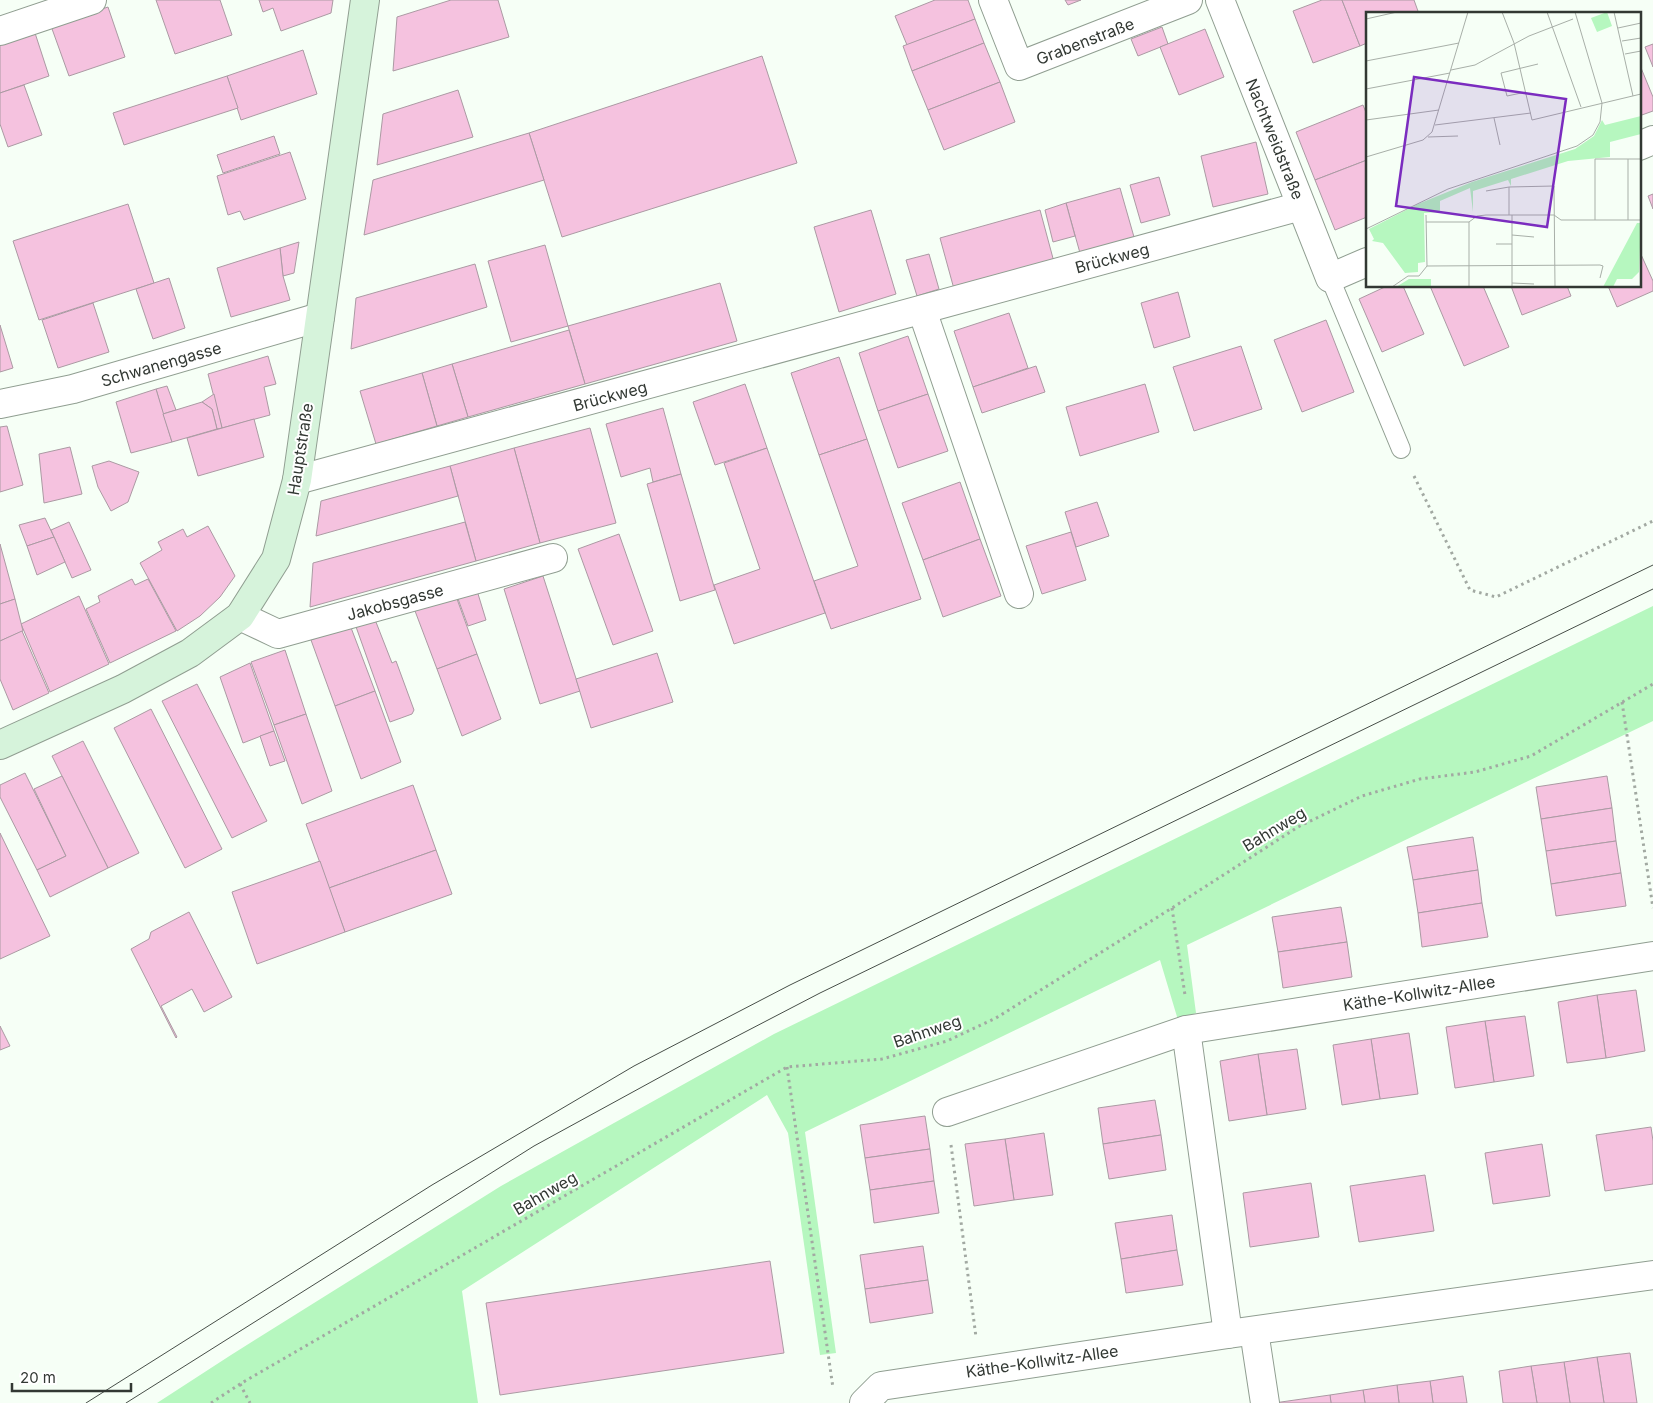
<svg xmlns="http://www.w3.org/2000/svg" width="1653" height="1403" viewBox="0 0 1653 1403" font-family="Inter,sans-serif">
<rect width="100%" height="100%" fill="#f6fff6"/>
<polygon fill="#b6f7bf" points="1653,606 1653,721 1187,945 1196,1013 1178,1020 1160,960 805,1132 836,1353 820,1355 788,1133 767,1095 462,1291 478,1403 157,1403 231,1355 501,1186 774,1034"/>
<g fill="#f5c2df" stroke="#ab9aa3">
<polygon points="156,0 220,0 232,35 175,54"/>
<polygon points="259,0 333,0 331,13 281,31 273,8 263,12"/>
<polygon points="451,0 498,0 509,37 393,71 397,17"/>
<polygon points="935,0 968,0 975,19 907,45 895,16"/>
<polygon points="1065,0 1081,0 1068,5"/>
<polygon points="1322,0 1342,0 1360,46 1313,63 1293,11"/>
<polygon points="1342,0 1414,0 1419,14 1367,14 1367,43 1360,46"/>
<polygon points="108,7 125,57 69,76 51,26"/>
<polygon points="975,19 984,43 912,71 903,46"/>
<polygon points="1162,27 1168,44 1138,56 1131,39"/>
<polygon points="1205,29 1224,77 1179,95 1160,47"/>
<polygon points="35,33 49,76 0,93 0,44"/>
<polygon points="984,43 1000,82 928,110 912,71"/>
<polygon points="1653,44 1653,67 1645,47"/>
<polygon points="303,50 317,94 241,120 227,76"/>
<polygon points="762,56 797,163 562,237 529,133"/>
<polygon points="1639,63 1653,97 1653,111 1639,116"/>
<polygon points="227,76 238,108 124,145 113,113"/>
<polygon points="1000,82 1015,122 944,150 928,110"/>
<polygon points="24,85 42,135 8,147 0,124 0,93"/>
<polygon points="458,90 473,137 377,165 383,114"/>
<polygon points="1363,105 1367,115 1367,160 1315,180 1296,132"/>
<polygon points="529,133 544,180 364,235 373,180"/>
<polygon points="274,136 280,154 223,173 217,155"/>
<polygon points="1256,142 1268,194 1213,207 1201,156"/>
<polygon points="290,152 306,199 244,220 240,211 228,215 217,176"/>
<polygon points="1367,160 1367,217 1335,230 1315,180"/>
<polygon points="1159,177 1170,215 1141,223 1130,185"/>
<polygon points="1120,188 1134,237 1080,253 1066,203"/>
<polygon points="1653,194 1653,209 1648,196"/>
<polygon points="1066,203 1075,236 1053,242 1045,210"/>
<polygon points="128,204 154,283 39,320 13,241"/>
<polygon points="871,210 896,294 839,312 814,227"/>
<polygon points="1040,210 1054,262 954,289 940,238"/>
<polygon points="299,242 294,273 283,276 280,248"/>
<polygon points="545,245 568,326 511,342 488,261"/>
<polygon points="280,248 283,276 290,300 231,317 217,268"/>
<polygon points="1639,250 1653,281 1653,291 1617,307 1608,286 1639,286"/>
<polygon points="929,254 939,289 917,296 906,260"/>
<polygon points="475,264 487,307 351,349 356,298"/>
<polygon points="169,278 185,328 153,339 136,289"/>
<polygon points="720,283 737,341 585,384 568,326"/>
<polygon points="1387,286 1403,286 1424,334 1382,352 1359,299"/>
<polygon points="1430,286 1483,286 1509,347 1464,366"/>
<polygon points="1511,286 1567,286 1571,296 1522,315"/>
<polygon points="1178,292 1190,337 1154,348 1141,303"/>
<polygon points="93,303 109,352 58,368 42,320"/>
<polygon points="1009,313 1028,368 973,387 954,331"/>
<polygon points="1326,320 1354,392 1302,412 1274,340"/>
<polygon points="0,325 13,368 0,372"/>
<polygon points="569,330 585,384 468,417 452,364"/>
<polygon points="908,336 928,394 878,411 859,353"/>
<polygon points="1241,346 1262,409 1194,431 1173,367"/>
<polygon points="268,356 276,384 264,387 270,415 222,428 208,374"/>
<polygon points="839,357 867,439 819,455 791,373"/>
<polygon points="452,364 468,417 437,426 422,373"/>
<polygon points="1036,366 1045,392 982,413 973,387"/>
<polygon points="422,373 437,426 376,444 360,391"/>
<polygon points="745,384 767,448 715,465 693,402"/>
<polygon points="1145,384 1159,432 1080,456 1066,407"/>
<polygon points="167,386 176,410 163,414 156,389"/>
<polygon points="156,389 172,442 131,453 116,402"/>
<polygon points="214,394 222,428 217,429 212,409 202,402"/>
<polygon points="928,394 948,451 898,468 878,411"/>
<polygon points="202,402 212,409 217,429 172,442 163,414"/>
<polygon points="663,408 681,474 653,482 650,468 621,477 606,424"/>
<polygon points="254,419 264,457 198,476 187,438"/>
<polygon points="7,426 23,485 0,492 0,427"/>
<polygon points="590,428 616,523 540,543 514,448"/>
<polygon points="867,439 921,599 831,629 814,581 858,566 819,455"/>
<polygon points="70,447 82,494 44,503 39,454"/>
<polygon points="514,448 540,543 476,561 450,466"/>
<polygon points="767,448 825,613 734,644 714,585 760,569 724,463"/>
<polygon points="109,461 139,472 128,502 111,511 98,487 92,466"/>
<polygon points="450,466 458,496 316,536 321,501"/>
<polygon points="681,474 715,590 680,601 647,484"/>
<polygon points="960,482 980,539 923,560 902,503"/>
<polygon points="1097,502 1109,536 1076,547 1065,512"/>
<polygon points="45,518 54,537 27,546 19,525"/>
<polygon points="69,522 91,570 72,578 51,530"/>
<polygon points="465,522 476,561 310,607 313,563"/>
<polygon points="208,526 235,576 220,597 200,616 177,631 140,563 162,550 158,542 183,529 187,537"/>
<polygon points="1071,532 1086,580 1042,594 1026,546"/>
<polygon points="619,534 653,631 613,645 578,549"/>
<polygon points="54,537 65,562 37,575 27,546"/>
<polygon points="980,539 1001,596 943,617 923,560"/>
<polygon points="0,544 15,599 0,604"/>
<polygon points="543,576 580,691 540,704 504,589"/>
<polygon points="132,579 135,585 148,579 176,631 110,663 86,609 100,602 98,596"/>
<polygon points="475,584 486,620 468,626 454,588"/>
<polygon points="453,588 477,654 437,669 412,603"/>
<polygon points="79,596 109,664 50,692 21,624"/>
<polygon points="15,599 23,631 0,641 0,604"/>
<polygon points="374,617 392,663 396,661 414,710 412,714 390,722 355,624"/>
<polygon points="350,625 375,691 335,706 311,640"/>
<polygon points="22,631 49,693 13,710 0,679 0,641"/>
<polygon points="285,650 306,714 274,725 251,662"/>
<polygon points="657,653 673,702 591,728 576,679"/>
<polygon points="477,654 501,719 462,736 437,669"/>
<polygon points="250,663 274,731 243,743 220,677"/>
<polygon points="197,684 267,821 232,838 162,701"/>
<polygon points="375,691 401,762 361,779 335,706"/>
<polygon points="151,709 222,849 185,868 114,728"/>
<polygon points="306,714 332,791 302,804 274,725"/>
<polygon points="274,731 285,761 270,766 260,736"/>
<polygon points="83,741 139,853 108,868 52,756"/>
<polygon points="25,773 66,856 37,870 0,797 0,785"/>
<polygon points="62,776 108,868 50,897 37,870 66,856 34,789"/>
<polygon points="1607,776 1612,808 1541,819 1536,787"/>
<polygon points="413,785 436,850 329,888 306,824"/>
<polygon points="1612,808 1616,841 1546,851 1541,819"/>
<polygon points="0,833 50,936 0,959"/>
<polygon points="1473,837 1478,870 1413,880 1407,847"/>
<polygon points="1616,841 1621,873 1551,884 1546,851"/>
<polygon points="436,850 452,894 345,932 329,888"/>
<polygon points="320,861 345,932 257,964 232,892"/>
<polygon points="1478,870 1482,903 1418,913 1413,880"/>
<polygon points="1621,873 1626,906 1556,916 1551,884"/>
<polygon points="1482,903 1488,937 1422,947 1418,913"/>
<polygon points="1341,907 1347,942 1278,952 1272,917"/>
<polygon points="189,912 232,997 204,1012 192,989 161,1006 177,1037 176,1038 131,949 149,939 151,932"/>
<polygon points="1347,942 1352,977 1283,988 1278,952"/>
<polygon points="1636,990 1645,1051 1606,1058 1597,995"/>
<polygon points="1597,995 1606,1058 1567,1063 1558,1002"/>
<polygon points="1525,1016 1534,1076 1494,1082 1485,1021"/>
<polygon points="1485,1021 1494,1082 1455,1088 1446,1027"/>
<polygon points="0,1026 10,1046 0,1050"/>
<polygon points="1409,1033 1418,1094 1380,1099 1371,1039"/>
<polygon points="1371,1039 1380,1099 1342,1105 1333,1045"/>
<polygon points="1297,1049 1306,1109 1267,1115 1258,1054"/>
<polygon points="1258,1054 1267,1115 1229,1121 1220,1061"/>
<polygon points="1155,1100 1161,1135 1103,1144 1098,1108"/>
<polygon points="925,1116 930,1149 865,1158 860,1125"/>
<polygon points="1651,1127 1653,1141 1653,1184 1605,1191 1596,1135"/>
<polygon points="1044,1133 1053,1195 1014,1200 1005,1139"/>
<polygon points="1161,1135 1166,1170 1109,1179 1103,1144"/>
<polygon points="1005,1139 1014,1200 974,1206 965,1144"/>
<polygon points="1542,1144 1550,1196 1493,1204 1485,1153"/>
<polygon points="930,1149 934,1181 870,1190 865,1158"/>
<polygon points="1425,1175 1434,1231 1359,1242 1350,1186"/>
<polygon points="934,1181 939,1213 874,1223 870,1190"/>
<polygon points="1311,1183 1319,1237 1250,1247 1243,1193"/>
<polygon points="1172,1215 1177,1250 1121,1259 1115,1223"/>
<polygon points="923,1246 928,1280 865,1289 860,1255"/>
<polygon points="1177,1250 1183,1285 1126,1293 1121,1259"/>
<polygon points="770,1261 784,1353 500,1395 486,1303"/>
<polygon points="928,1280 933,1313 870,1323 865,1289"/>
<polygon points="1630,1353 1637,1403 1604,1403 1597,1357"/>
<polygon points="1597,1357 1604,1403 1570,1403 1564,1362"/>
<polygon points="1564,1362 1570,1403 1537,1403 1531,1366"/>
<polygon points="1531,1366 1537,1403 1503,1403 1499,1371"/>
<polygon points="1463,1376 1467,1403 1433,1403 1430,1381"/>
<polygon points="1430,1381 1433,1403 1399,1403 1397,1385"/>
<polygon points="1397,1385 1399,1403 1365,1403 1363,1390"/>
<polygon points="1363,1390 1365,1403 1331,1403 1330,1395"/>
<polygon points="1330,1395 1331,1403 1274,1403"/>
</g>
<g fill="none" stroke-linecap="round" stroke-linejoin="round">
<g stroke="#909e91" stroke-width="20">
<polyline id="service" points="1330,278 1401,449"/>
</g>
<g stroke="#909e91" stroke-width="30">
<g id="minor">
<polyline points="993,0 1019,66 1188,0"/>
<polyline points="1220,0 1330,278 1367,262"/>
<polyline points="0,31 92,0"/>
<polyline points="1639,146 1653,140"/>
<polyline points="922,310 1019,594"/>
<polyline points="0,404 73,389 320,317"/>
<polyline points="297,480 1301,206"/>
<polyline points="240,616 278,634 553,558"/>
<polyline points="1186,1030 1228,1334"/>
<polyline points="947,1112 1186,1030 1653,956"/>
<polyline points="1254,1331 1265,1403"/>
<polyline points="864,1403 881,1386 1228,1334 1653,1275"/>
</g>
</g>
<g stroke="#909e91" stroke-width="30">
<polyline id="secondary" points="0,745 123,689 190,653 240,616 276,559 297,480 365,0"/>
</g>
<g stroke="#a2a9a2" stroke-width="3" stroke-dasharray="2.5 4" stroke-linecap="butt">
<polyline points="1414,476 1470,590 1496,597 1653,521"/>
<polyline points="1622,702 1653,908"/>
<polyline points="1172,908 1185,995"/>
<polyline points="787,1067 833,1388"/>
<polyline points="951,1145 976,1337"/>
<polyline points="240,1384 250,1403"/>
<polyline points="211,1403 240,1384 787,1067 882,1059 947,1041 996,1018 1172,908 1298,827 1362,796 1420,779 1475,772 1531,756 1653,684"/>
</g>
<use href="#service" stroke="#fff" stroke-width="18"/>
<use href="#minor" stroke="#fff" stroke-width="28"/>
<use href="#secondary" stroke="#d6f3db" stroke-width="28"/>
<g stroke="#474e48" stroke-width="1">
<polyline points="86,1403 432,1185 634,1066 790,985 1653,565"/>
<polyline points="126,1403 534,1146 695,1058 820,993 1653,589"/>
</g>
</g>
<g text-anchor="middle" stroke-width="4" stroke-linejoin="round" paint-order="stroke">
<g font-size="16" fill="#323833" stroke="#fff">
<text transform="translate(1085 41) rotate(-21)" y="6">Grabenstraße</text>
<text transform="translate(1275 139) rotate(68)" y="6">Nachtweidstraße</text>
<text transform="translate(1112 258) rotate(-15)" y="6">Brückweg</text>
<text transform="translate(161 364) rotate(-16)" y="6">Schwanengasse</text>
<text transform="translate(610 396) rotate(-15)" y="6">Brückweg</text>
<text transform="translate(300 449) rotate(-81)" y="6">Hauptstraße</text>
<text transform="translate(395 602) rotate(-15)" y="6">Jakobsgasse</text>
<text transform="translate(1274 829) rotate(-31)" y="6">Bahnweg</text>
<text transform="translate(1419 993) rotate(-9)" y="6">Käthe-Kollwitz-Allee</text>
<text transform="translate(927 1031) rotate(-19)" y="6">Bahnweg</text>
<text transform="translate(545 1193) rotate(-30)" y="6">Bahnweg</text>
<text transform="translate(1042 1361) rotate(-8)" y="6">Käthe-Kollwitz-Allee</text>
</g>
</g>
<g transform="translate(1366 12)">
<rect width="275" height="275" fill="#f6fff6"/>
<path d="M241 0 246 14 231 20 225 6ZM275 104V122L244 130V145L202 149 145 167V174L142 168 107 179V200L104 176 74 189V200L58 201 59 250 52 251V260L39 261 17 231 6 229 8 227 3 217 52 192 106 170 209 137 228 124 236 108 239 113ZM271 211H275L273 260 266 267H251L247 275H237ZM43 267H65V275H30Z" fill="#b6f7bf"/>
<path fill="none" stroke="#a8afa8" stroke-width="1" d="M136 0 148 31 166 108 275 82M181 0 215 95M248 0 267 84M0 7 31 0M252 16 275 11M256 29 275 26M259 42 275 39M0 49 93 31M85 58 109 53 163 24 207 7M0 77 84 61M160 80 141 84 135 61 172 52M128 106 134 133M0 108 73 98M69 113 165 101M62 125 92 124M0 145 57 128 66 120 102 0M262 147V208M120 179 143 175 188 174 189 275M60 203 61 254M143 203V175M146 203V275M229 208V147H275M60 210H103L111 204 120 203H188L195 208H275M103 210V275M0 217 82 177 211 134 227 123 234 110 236 91 209 0M146 223 168 225M130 232H146M146 271 168 272M26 275 42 264H53L61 254 234 253 237 254 234 266"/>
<path fill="#7b2cbf" fill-opacity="0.15" stroke="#7b2cbf" stroke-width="2.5" d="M48 65 200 87 181 215 30 194Z"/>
<rect width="275" height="275" fill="none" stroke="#323833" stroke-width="2.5"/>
</g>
<path d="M12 1383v8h119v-8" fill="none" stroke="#323833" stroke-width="2.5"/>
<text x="20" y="1383" font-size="15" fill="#323833" stroke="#ffffff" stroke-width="4" paint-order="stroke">20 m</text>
</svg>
